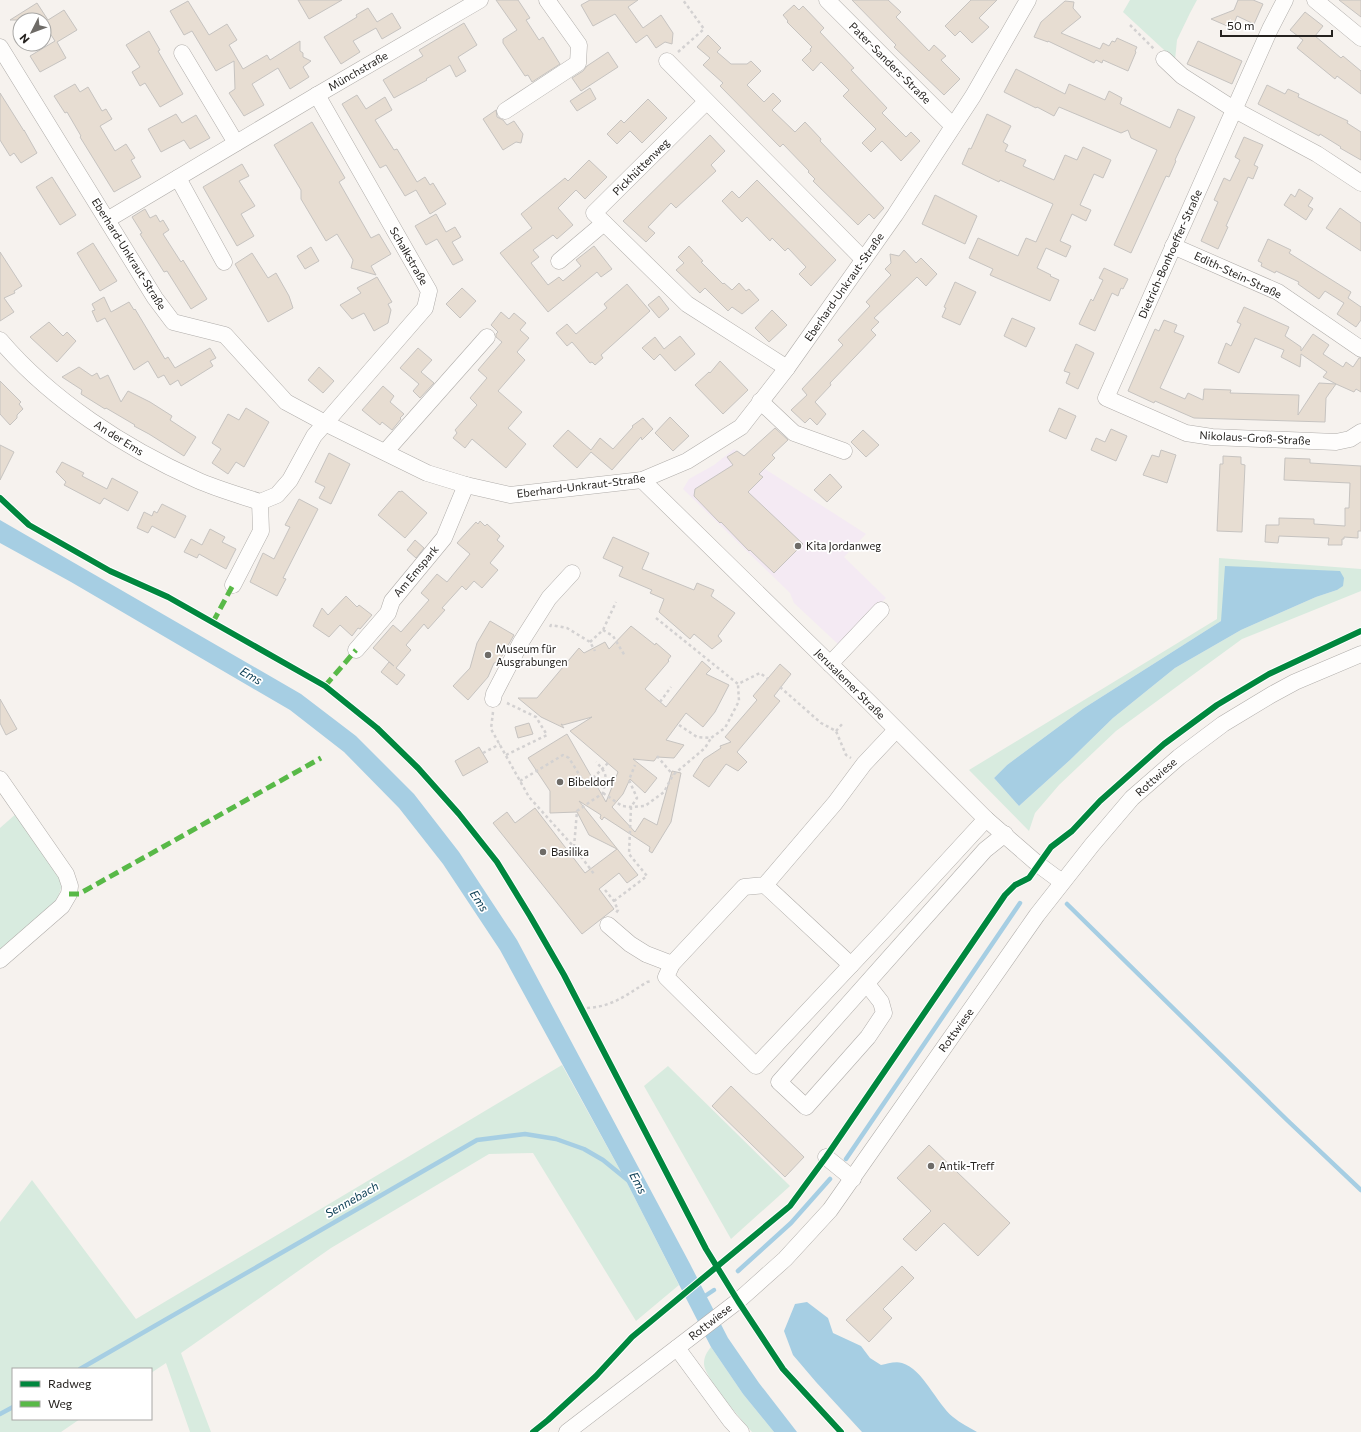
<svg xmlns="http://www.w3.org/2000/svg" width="1361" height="1432" viewBox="0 0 1361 1432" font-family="Commissioner,sans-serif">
<rect width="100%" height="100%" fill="#f6f2ee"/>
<polygon fill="#f4eaf3" points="734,449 866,534 844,557 886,598 840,646 794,603 790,593 683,489 689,479 714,465"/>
<g fill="#d8ebdf" fill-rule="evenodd">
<polygon points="1130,0 1197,0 1190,13 1177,40 1175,60 1123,12"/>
<path d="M1219 558 1361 569V591L1242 639 1116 731 1059 785 1035 813 1029 831 969 770 1217 619ZM1326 571H1340L1337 590 1316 597 1241 630 1175 668 1113 718 1070 760 1019 806 994 778 1007 765 1084 708 1221 621Z"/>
<polygon points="17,813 60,877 61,888 56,904 0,953 0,828"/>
<polygon points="562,1065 625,1179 679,1285 636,1321 533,1153 489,1154 331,1248 181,1353 211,1432 190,1432 166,1363 151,1373 151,1369 13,1369 13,1419 80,1419 61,1432 0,1432 0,1222 32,1180 136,1319"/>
<polygon points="668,1066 790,1186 731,1239 644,1086"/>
<path d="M711 1347 743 1394 774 1432H752C742 1420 704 1377 704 1364 704 1356 707 1352 711 1347Z"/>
</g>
<g fill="#a6cee3">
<polygon points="0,520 301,694 356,736 414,794 459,852 517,940 689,1262 728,1338 759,1383 797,1432 774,1432 743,1394 711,1347 625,1179 500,950 443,864 399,808 344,752 290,710 71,582 0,543"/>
<polygon points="1225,566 1340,571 1344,578 1343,586 1337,590 1316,597 1241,630 1175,668 1113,718 1070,760 1019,806 994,778 1007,765 1084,708 1221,621"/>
<path d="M807 1302 828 1318 833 1333 861 1346 870 1358 881 1365C887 1364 895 1361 902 1363 923 1369 936 1403 953 1417 960 1423 969 1427 977 1432H862L816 1382 793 1355 784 1331 795 1304Z"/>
</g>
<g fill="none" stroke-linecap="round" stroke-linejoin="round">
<g stroke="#a6cee3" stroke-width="4.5">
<polyline points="1067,904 1287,1120 1361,1190"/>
<polyline points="846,1159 1020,903"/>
<polyline points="738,1271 791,1223 830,1179"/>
<polyline points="702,1298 714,1290"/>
<polyline points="80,1369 477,1140 525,1134 556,1139 584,1149 603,1160 630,1182"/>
<polyline points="0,1414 13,1407"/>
</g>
</g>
<g fill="#e7ddd2" stroke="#c6c3c0">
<polygon points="298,0 342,0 309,19"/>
<polygon points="496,0 518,0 530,18 526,20 539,40 543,37 560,64 532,82 528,75 525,76 503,43 503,39 517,30"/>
<polygon points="590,0 638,0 628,7 643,28 661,15 673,33 672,44 665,42 656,48 647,35 636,43 615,14 593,26 581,5"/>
<polygon points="852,0 888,0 901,12 896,17 929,51 934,45 946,56 941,60 960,79 944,95 894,47 896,45"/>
<polygon points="971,0 997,0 979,18 989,27 972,43 960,31 955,36 945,26"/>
<polygon points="1238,0 1253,0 1263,4 1254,24 1237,16 1232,28 1211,19 1234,10"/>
<polygon points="1339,0 1361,0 1361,17"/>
<polygon points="188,1 209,35 227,24 237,40 229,45 243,69 267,55 270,60 300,41 300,51 303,53 303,57 311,61 303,67 309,77 290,89 278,68 252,84 264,105 244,116 229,93 235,89 234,61 216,71 192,31 184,35 170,11"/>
<polygon points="1065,1 1074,2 1073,8 1081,17 1061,33 1100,49 1103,43 1109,46 1112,41 1115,42 1117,38 1137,47 1135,51 1136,52 1128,71 1103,60 1102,63 1096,60 1094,63 1048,41 1048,42 1034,37 1041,22"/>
<polygon points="37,3 48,20 64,10 77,30 57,42 66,58 40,72 30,56 55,41 44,24 44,22 47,20 10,20"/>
<polygon points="794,5 799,10 803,6 824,28 820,32 854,68 851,70 887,108 882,113 906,137 911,132 920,141 901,161 882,141 871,152 862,143 876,129 843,96 849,90 821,62 813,71 802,60 811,51 810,49 812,47 787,22 788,21 783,15"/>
<polygon points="368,8 377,22 392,13 401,28 382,39 376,28 353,41 360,52 341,64 324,37 357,17 356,15"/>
<polygon points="1305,12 1323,26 1315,36 1341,58 1343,56 1361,71 1361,94 1337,76 1335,79 1297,48 1303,40 1290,30"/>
<polygon points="464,23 477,45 458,57 466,71 456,77 450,65 426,79 427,80 394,98 383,80 423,56 419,50"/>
<polygon points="149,31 160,50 158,51 183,94 160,107 145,83 140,86 132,72 140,67 126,45"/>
<polygon points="708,35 721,48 717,52 731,64 747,64 751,61 761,71 747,85 764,102 773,93 781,101 772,110 795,132 805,122 821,139 820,141 884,208 874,219 869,214 858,225 813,181 815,179 808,172 809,171 783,144 780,147 720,86 723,83 703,65 710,58 697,47"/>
<polygon points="1198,41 1242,61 1232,84 1187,64"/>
<polygon points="608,52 618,67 581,91 572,78 583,71 587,66"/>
<polygon points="1016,69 1065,94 1069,84 1105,100 1109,91 1122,98 1120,104 1170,128 1178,109 1195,117 1175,160 1176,161 1169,177 1166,176 1131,253 1114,245 1157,150 1131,138 1128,130 1121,133 1059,107 1054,116 1037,107 1036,108 1004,92"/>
<polygon points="75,84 80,92 88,87 102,111 106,109 112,119 100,126 115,151 126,144 135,158 131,160 141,177 114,192 80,137 81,136 67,112 65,113 54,96"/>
<polygon points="1267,85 1285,94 1288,89 1299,94 1298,97 1348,121 1347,123 1361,132 1361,160 1340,148 1341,147 1320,134 1319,136 1258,104"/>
<polygon points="590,88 596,99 577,111 570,101"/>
<polygon points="0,93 24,131 24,130 37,153 21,163 14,153 10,156 0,140"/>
<polygon points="357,95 366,109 385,97 392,110 375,120 394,150 397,149 417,182 425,177 430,185 433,183 446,204 430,214 416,190 405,196 386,165 380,168 342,104"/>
<polygon points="648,99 667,118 642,143 630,131 617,144 607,134 621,120 624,123"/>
<polygon points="496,110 497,117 503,120 507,125 514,121 523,134 521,143 516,142 503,150 483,119"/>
<polygon points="176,114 182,123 196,115 210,138 190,149 184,140 161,152 148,129"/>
<polygon points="987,114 1011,126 1003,142 1008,145 1005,151 1026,160 1023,166 1054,180 1065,155 1077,160 1083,147 1111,160 1103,178 1094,174 1080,205 1091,210 1086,221 1072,214 1060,241 1071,246 1066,257 1046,248 1037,268 1051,275 1050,276 1059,280 1050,301 990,275 993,269 969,258 978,238 1018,256 1026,238 1036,242 1053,204 1000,180 999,182 962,164 969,148 971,149"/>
<polygon points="312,122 345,178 339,182 371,238 379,234 391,254 371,266 376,275 351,268 353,260 337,234 326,241 301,199 301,190 274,145"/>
<polygon points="710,135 725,151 711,165 716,171 676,208 671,203 648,227 655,233 646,242 623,221"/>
<polygon points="1244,137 1263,145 1254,165 1258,167 1253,179 1248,177 1226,226 1228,227 1218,249 1201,241 1218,202 1214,200 1224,178 1230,181 1240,160 1235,157"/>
<polygon points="589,160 607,177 585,199 576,190 558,208 573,225 557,239 553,235 533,250 539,257 531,263 548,285 559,277 563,281 581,266 576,260 594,246 612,269 601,277 597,272 548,312 500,253 532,228 521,214 565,178 568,181"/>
<polygon points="242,164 249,176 239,181 255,206 241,214 254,236 237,246 203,187"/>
<polygon points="52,177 76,215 60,225 36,187"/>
<polygon points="757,180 836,260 811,286 799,274 806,267 788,248 785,251 772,238 770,241 747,217 742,222 722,201 732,191 739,198"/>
<polygon points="1299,189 1313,198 1308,206 1313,209 1306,220 1284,205 1291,194 1295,197"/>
<polygon points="935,195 977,216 965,244 922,224"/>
<polygon points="1340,208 1361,223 1361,251 1326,228"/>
<polygon points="145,209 150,218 156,215 160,222 163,220 169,230 163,234 181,262 183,260 207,299 191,309 167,271 164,272 140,234 142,233 132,217"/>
<polygon points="436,214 446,232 455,227 461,237 452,242 463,260 453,265 437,239 426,245 415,226"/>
<polygon points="1268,239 1291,250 1289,253 1351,292 1348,298 1361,307 1361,320 1356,327 1337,314 1344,303 1325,291 1319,299 1298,284 1299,282 1276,271 1275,273 1261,266 1262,263 1258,261"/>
<polygon points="93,243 117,281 100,291 77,253"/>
<polygon points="689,246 703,261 701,262 723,284 724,283 732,290 739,283 746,291 749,289 759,300 742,314 732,307 728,311 705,288 700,293 676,270 684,263 678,257"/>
<polygon points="311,247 319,261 305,269 297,256"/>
<polygon points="904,250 916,263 921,258 937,274 926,286 917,277 874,318 879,322 871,330 876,335 830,383 831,385 815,402 826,414 817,425 810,418 805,423 791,410 807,395 802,389 843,345 838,340 870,306 866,302 891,275 885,269 891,263 890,254 899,256"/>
<polygon points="0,252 22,286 14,291 15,293 4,298 14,312 0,321"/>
<polygon points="252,253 268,278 276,273 289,296 293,308 268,322 235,264"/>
<polygon points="1104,268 1128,279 1123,289 1121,288 1118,296 1112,293 1095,331 1079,324 1091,299 1093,301 1103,280 1099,278"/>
<polygon points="377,277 392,302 388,304 391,310 388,323 374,331 364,313 352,319 340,305 361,293 357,288"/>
<polygon points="955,282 976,292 960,325 942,317 946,308 944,307"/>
<polygon points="627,284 650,311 601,355 603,358 595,365 592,362 590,363 572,342 567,346 556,333 567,324 576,334 607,308 604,304"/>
<polygon points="462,288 476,301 460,318 446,304"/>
<polygon points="659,296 669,309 659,318 648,305"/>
<polygon points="104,297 111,312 129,302 134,310 135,309 165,359 168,357 175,368 210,348 216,358 210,361 213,366 181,386 178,380 170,385 164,375 158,378 148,361 134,370 105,318 97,322 92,311 95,310 92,304"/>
<polygon points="1244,307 1289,327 1285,336 1301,347 1301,351 1313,334 1329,345 1323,354 1343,367 1346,362 1353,367 1359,358 1361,358 1361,392 1356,389 1354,392 1336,384 1326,398 1325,422 1194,418 1155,401 1154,403 1128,391 1155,329 1159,331 1164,320 1177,325 1174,332 1184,336 1160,388 1185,399 1188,393 1203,400 1204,389 1231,390 1230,393 1299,395 1298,415 1319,383 1336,384 1323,377 1327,372 1301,354 1300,367 1281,357 1284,350 1255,338 1239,373 1218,363 1226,343 1231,346 1241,324 1237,322"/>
<polygon points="772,310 787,325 769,342 755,328"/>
<polygon points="501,312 509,319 514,313 526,323 520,330 529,338 517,352 525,360 498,391 522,412 508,428 526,444 506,468 472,439 465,448 453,438 457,433 455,430 477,405 470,398 487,378 478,370 502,342 496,337 496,334 498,332 491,325"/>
<polygon points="1012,318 1035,328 1026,347 1004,336"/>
<polygon points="49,322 63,336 67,332 76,341 57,362 30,337"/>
<polygon points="680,336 695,354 675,371 660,354 654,360 642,348 655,337 664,349"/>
<polygon points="1076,344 1094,353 1078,389 1066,383 1070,373 1064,371"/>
<polygon points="418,348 432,360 421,372 434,383 420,398 413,391 419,384 400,368"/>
<polygon points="720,361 748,390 723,414 695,385 709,372 710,373"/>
<polygon points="79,367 92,376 97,373 100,379 108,375 121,402 128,391 150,402 172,416 170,420 196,437 184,456 149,434 134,426 135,425 106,408 105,409 81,394 82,390 62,377"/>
<polygon points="319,367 334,381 323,393 308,380"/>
<polygon points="0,381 21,402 19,404 23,409 17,415 17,418 10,425 0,414"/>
<polygon points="383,386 394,396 390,402 404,414 400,418 401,419 392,430 382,422 380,425 362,410"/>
<polygon points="246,408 269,422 244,467 236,462 228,474 212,463 221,449 212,443 228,414 239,420"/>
<polygon points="1059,408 1076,416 1066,439 1049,431"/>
<polygon points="670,417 689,436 673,451 655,433"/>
<polygon points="643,418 653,429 642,440 641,437 612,470 591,452 577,468 553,446 568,430 591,450 600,438 613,449 633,427 632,426"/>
<polygon points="775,428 788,440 772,455 775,458 759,474 763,477 748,492 803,544 774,573 750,550 749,551 721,522 720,523 694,496 695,489 733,465 727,457 737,451 744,456"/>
<polygon points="1111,429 1127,436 1116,461 1091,450 1096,438 1105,442"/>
<polygon points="863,430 879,445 866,457 851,442"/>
<polygon points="0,445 14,452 0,480"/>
<polygon points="1161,450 1176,455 1167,483 1143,475 1152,455 1159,457"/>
<polygon points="329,453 350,464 331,504 319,498 325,487 315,482"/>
<polygon points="1223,456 1241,457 1241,464 1245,465 1242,532 1217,531 1220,464 1223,464"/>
<polygon points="1285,458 1310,459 1310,463 1361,466 1361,531 1358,531 1358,538 1344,537 1344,539 1342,539 1342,545 1328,545 1329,538 1279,536 1278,543 1265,542 1266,525 1279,525 1279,518 1314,519 1314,524 1345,526 1345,508 1349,508 1350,483 1284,480"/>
<polygon points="62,462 84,473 82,476 107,489 112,478 138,492 128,511 104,498 100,504 64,485 66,482 56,472"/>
<polygon points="830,474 842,487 827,502 814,490"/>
<polygon points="399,491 400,492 402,491 427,513 405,538 378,515"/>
<polygon points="299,499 318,509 283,578 286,579 277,596 250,582 263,553 274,559 290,527 285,525"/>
<polygon points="162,504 186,516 175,538 152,526 148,533 137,528 144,512 152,516 154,511 157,513"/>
<polygon points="480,521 485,526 487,524 500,536 497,540 504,546 490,563 498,570 482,588 474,581 466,590 462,586 442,608 445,610 428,629 424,624 406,645 411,650 396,668 405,675 397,685 381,672 389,662 394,666 373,648 393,625 401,632 429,600 421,593 437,574 447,582 470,554 457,543 476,522 478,524"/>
<polygon points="210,529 225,537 222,542 236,549 226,569 199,554 197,558 184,552 191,539 202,545"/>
<polygon points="613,537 649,553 642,569 694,590 697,583 714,590 711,596 735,613 718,636 722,641 712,649 694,634 690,639 659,612 664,599 650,593 652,590 619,576 623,567 603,558"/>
<polygon points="415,540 424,548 416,558 407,550"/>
<polygon points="346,596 357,607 359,605 372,615 360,629 358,628 352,636 340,625 329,637 313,626 322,608 328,615"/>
<polygon points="490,621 514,635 499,661 494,663 488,677 468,700 453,686 470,668 477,643"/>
<polygon points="631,626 655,645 656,643 671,656 668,660 669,661 645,689 666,707 702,661 711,669 706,674 729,685 715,712 703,727 686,713 666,740 684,745 674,758 657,757 654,761 633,759 657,778 645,793 630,779 623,794 612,807 635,832 644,818 657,825 672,771 681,773 671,822 652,853 649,851 650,847 604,817 602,820 600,818 601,815 579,801 638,875 627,883 619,873 599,889 614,909 582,934 493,823 507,812 515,823 535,808 585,873 617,849 589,835 577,812 550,813 550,791 528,758 567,734 606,802 618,772 570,731 592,717 563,725 561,724 564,728 541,717 518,698 537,698 579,648 584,653 605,642 609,649"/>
<polygon points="780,664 791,674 774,696 780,701 737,752 747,762 738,771 726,764 709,787 693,776 704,759 721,748 720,746 731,742 725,737 757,700 753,696"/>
<polygon points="0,699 17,729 6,735 0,723"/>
<polygon points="529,723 533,734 518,738 515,727"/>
<polygon points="479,747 488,762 463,776 455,761"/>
<polygon points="731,1086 804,1157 785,1177 712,1106"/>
<polygon points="929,1145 1010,1223 978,1256 944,1223 916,1251 903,1239 931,1211 897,1178"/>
<polygon points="902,1266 914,1278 883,1309 892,1318 869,1342 846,1320"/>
</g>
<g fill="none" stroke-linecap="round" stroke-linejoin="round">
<g stroke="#b0adaa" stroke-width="17">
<g id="minor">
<polyline points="827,0 953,126"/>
<polyline points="1285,0 1270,29 1106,398 1186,433 1212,437 1336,442 1350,439 1361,432"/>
<polyline points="1315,0 1361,38"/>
<polyline points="0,47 155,298 173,322 225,335 286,402 325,423 427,473 466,485 510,495 642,480 687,461 741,427 787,368 895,215 973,96 1028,0"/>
<polyline points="182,53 236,143"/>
<polyline points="1164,59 1182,76 1235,110 1317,154 1361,183"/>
<polyline points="667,61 863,259"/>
<polyline points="706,102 594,213 687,304 787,368"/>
<polyline points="505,111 578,63 579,45 547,0"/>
<polyline points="178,178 224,262"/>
<polyline points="107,220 317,95 480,0"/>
<polyline points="1173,246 1278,292 1361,349"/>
<polyline points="559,261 604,223"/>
<path d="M0 340C51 400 125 448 197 480 217 489 239 495 260 502L277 495 290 480 314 436 425 308 429 291 317 95"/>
<polyline points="760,401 794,433 844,451"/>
<polyline points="386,451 487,337"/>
<polyline points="642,480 868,701 986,819 1039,865 1062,882"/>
<polyline points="233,585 261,531 260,502"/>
<polyline points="356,650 388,613 392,601 444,538 466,485"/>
<polyline points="830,664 881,610"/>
<polyline points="493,699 494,694 521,642 549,598 572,573"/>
<polyline points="896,730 864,764 835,803 765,885 744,887 672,964 666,977 756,1066 884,930 986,819"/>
<polyline points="0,779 66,874 70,886 69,894 62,906 0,960"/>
<polyline points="765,885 851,965"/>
<polyline points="608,925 630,944 646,954 672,964"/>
<polyline points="867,984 881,1002 884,1013 868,1037 806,1107 779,1082 985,850 1005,834"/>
<polyline points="826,1157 853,1179"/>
<polyline points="677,1348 730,1420 741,1432"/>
<polyline points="567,1432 738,1301 785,1259 830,1210 1037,915 1092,845 1132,798 1179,757 1223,724 1271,695 1295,682 1361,654"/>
</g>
</g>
<g stroke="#d3d1d1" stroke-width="2.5" stroke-dasharray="3 3" stroke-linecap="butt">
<polyline points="1130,25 1154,49"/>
<polyline points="678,52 704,29 683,0"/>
<polyline points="656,618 738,684 760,673 768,679"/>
<polyline points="550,627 551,625 567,628 590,642 595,651"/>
<polyline points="603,630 613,636 625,656"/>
<polyline points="590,642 603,630 616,602"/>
<polyline points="780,687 821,723 836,731 846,755 851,758"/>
<polyline points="660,702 671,687"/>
<polyline points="493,712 491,729 529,797 574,847 594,874"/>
<polyline points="679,725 697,737 711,738 725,728 739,701 738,685"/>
<polyline points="836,731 843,723"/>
<polyline points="483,753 500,744"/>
<polyline points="506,755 547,735 536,717 507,703"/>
<polyline points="657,756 673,775"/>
<polyline points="593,778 608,763"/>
<polyline points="520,781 563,755 569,758 588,789"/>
<polyline points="603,793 622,806 631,807 645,806 664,792 673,775 705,748 711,738"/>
<path d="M574 847 577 811 603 793C606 777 609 775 596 762"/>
<polyline points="605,890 614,901 618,910 616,913"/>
<polyline points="614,901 647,876 629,854 631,807 637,798 629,780 635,765"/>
<path d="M581 1008C609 1009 625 996 647 982L652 981"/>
</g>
<use href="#minor" stroke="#fefdfc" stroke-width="16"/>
<g stroke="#58b947" stroke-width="5" stroke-dasharray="10 5" stroke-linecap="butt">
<polyline points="213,622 233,585"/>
<polyline points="325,686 356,650"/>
<polyline points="69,894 79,894 321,758"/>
</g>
<g stroke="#fff" stroke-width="8">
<g id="cycleway">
<polyline points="0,498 29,525 110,571 168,597 325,686 377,728 418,768 459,814 497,862 530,916 564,975 706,1249 738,1301 783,1369 841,1432"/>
<polyline points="533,1432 548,1420 596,1376 632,1337 790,1206 826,1157 1005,895 1015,885 1029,878 1051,847 1072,831 1100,801 1164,744 1217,705 1269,674 1361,631"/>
</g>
</g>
<use href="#cycleway" stroke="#00873e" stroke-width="6"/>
</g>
<g fill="#6e6b67" stroke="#fff" stroke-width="1.5">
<circle cx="798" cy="546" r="4"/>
<circle cx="488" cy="655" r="4"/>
<circle cx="560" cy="782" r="4"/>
<circle cx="543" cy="852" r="4"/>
<circle cx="931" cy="1166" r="4"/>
</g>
<g text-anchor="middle" stroke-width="3.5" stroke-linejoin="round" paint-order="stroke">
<g font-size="11" fill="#25221f" stroke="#fff">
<text transform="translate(890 63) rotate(45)" y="4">Pater-Sanders-Straße</text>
<text transform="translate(358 71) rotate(-30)" y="4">Münchstraße</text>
<text transform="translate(641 167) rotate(-45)" y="4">Pickhüttenweg</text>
<text transform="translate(129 254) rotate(58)" y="4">Eberhard-Unkraut-Straße</text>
<text transform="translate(1170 254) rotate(-66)" y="4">Dietrich-Bonhoeffer-Straße</text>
<text transform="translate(409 256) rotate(60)" y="4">Schalkstraße</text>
<text transform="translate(1238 275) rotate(25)" y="4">Edith-Stein-Straße</text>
<text transform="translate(844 287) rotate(-55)" y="4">Eberhard-Unkraut-Straße</text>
<text transform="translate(119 438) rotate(32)" y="4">An der Ems</text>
<text transform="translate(1255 438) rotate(3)" y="4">Nikolaus-Groß-Straße</text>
<text transform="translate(581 486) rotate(-7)" y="4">Eberhard-Unkraut-Straße</text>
<text transform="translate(416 571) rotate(-50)" y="4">Am Emspark</text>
<text transform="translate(850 684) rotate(45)" y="4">Jerusalemer Straße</text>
<text transform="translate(1156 777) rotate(-42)" y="4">Rottwiese</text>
<text transform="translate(956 1030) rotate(-54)" y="4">Rottwiese</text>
<text transform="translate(710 1322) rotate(-38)" y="4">Rottwiese</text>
</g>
<g font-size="11" fill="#25221f" stroke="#fff" text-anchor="start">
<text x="806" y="550">Kita Jordanweg</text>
<text x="496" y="653">Museum für<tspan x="496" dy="13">Ausgrabungen</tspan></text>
<text x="568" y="786">Bibeldorf</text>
<text x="551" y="856">Basilika</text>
<text x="939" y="1170">Antik-Treff</text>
</g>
<g font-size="12" font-style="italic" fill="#114258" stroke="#fff">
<text transform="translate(251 676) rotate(30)" y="4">Ems</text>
<text transform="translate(479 901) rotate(57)" y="4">Ems</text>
<text transform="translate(638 1183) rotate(62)" y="4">Ems</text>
<text transform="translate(352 1200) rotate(-30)" y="4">Sennebach</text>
</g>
</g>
<rect x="12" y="1368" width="140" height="52" fill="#ffffff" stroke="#a8a7a5"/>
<rect x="20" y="1381" width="20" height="6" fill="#00873e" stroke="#a8a7a5"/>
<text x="48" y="1388" font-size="12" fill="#25221f">Radweg</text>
<rect x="20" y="1401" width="20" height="6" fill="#58b947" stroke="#a8a7a5"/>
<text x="48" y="1408" font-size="12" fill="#25221f">Weg</text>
<g transform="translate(32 32) rotate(228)"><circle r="19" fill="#ffffff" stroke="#a8a7a5"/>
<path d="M0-3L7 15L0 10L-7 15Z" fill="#6e6b67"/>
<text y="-6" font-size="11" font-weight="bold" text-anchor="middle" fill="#25221f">N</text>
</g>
<path d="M1221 30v6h111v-6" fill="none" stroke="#25221f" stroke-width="2"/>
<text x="1227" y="30" font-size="12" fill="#25221f" stroke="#ffffff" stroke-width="3" paint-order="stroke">50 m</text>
</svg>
